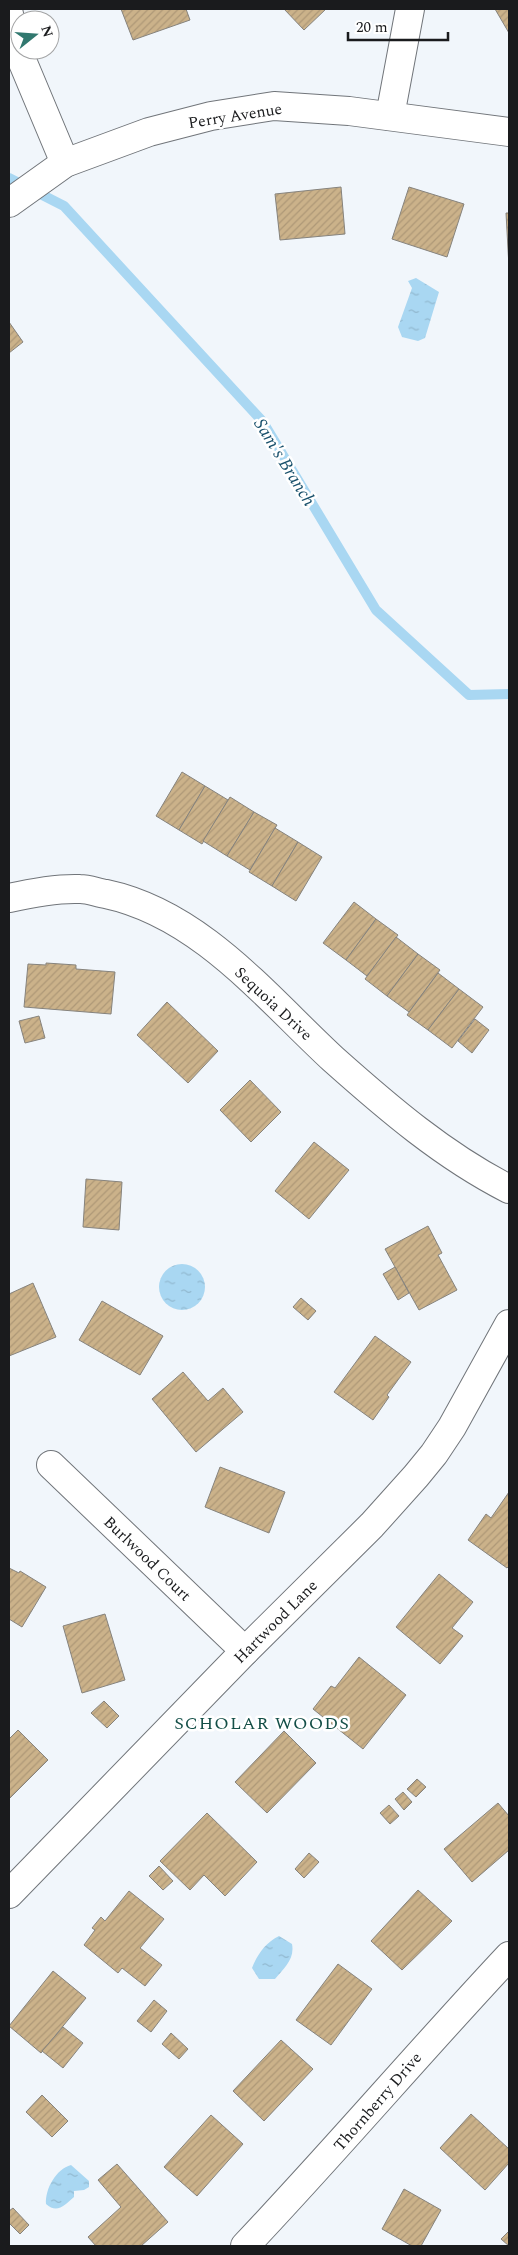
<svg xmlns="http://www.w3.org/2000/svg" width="518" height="2255" viewBox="0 0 518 2255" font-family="Spectral,serif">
<defs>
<pattern id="water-ripples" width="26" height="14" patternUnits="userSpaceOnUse" patternTransform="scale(1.25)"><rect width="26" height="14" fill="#a9d7f2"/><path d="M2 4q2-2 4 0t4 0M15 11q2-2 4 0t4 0" fill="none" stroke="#91b8cf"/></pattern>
<pattern id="building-hatch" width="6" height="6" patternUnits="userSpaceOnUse" patternTransform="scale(1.25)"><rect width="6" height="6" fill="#cbb28a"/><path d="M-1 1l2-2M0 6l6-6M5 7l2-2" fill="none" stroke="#ae9877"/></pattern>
</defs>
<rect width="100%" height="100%" fill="#f1f6fb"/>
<g fill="url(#water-ripples)">
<polygon points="416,278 439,292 425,338 418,341 402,337 398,327 412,288 408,281"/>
<circle cx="182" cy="1287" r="23"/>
<path d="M279 1936 292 1944C295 1959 284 1968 275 1979H259L252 1968C257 1955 266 1942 279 1936Z"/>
<path d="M71 2165 89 2181V2187L84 2190 74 2191V2197C65 2205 57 2214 46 2204 45 2189 56 2169 71 2165Z"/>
</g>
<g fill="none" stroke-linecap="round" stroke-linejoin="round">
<polyline stroke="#a9d7f2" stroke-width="10" points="9,178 64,206 263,422 376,610 469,695 509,694"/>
</g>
<g fill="url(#building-hatch)" stroke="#86837d">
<polygon points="121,9 186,9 190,20 133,40"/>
<polygon points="284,9 326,9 304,30"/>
<polygon points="495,9 509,9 509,33"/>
<polygon points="341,187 345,234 280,240 275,194"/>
<polygon points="409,187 464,204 447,257 392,239"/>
<polygon points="506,213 509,213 509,267"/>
<polygon points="9,322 23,342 9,353"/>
<polygon points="182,772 205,786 179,830 156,816"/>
<polygon points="205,786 228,800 202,844 179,830"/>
<polygon points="230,797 254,812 227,856 203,841"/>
<polygon points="254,812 277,825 250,870 227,856"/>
<polygon points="275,828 298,842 272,886 249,872"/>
<polygon points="298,842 322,857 296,901 272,886"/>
<polygon points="354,902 376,919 346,960 323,943"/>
<polygon points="376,919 398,935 367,976 346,960"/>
<polygon points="396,937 418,954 387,996 365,979"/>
<polygon points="418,954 440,970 409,1012 387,996"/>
<polygon points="46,963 76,965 76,969 115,972 111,1014 24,1007 28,964 46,965"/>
<polygon points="438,973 459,989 428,1030 407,1015"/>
<polygon points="459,989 483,1007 452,1048 428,1030"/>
<polygon points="167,1002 218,1051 188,1083 137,1035"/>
<polygon points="39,1016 45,1038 25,1043 19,1021"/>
<polygon points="475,1019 489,1030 472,1053 458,1041"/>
<polygon points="250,1080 281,1112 251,1142 220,1110"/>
<polygon points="314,1142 349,1170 309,1219 275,1191"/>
<polygon points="86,1179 122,1182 119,1230 83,1227"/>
<polygon points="428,1226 442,1253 438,1255 457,1290 419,1310 385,1249"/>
<polygon points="395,1267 409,1293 398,1300 383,1274"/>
<polygon points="33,1283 56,1337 9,1356 9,1294"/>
<polygon points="301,1298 316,1311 308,1320 293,1307"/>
<polygon points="102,1301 163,1336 140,1375 79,1340"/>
<polygon points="375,1336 411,1362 387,1395 389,1397 373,1420 334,1392"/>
<polygon points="183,1372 208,1401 223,1388 243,1412 196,1452 152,1399"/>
<polygon points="220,1467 285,1492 269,1533 205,1507"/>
<polygon points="509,1492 509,1566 507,1568 468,1540 486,1514 491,1518"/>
<polygon points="9,1568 19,1573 20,1571 46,1587 22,1627 9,1619"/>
<polygon points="439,1574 473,1602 452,1628 463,1636 440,1664 396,1627"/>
<polygon points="105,1614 125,1680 82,1693 63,1626"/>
<polygon points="359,1657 406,1695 363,1749 313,1709 331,1686 335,1688"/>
<polygon points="104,1701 119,1716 107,1728 91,1713"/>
<polygon points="18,1730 48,1760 9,1799 9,1739"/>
<polygon points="284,1731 316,1763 267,1813 235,1782"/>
<polygon points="417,1779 426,1787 416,1797 407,1789"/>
<polygon points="403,1792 412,1802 404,1810 395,1799"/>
<polygon points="498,1803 509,1816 509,1850 472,1882 444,1849"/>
<polygon points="389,1805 399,1816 390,1824 380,1813"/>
<polygon points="207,1813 257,1862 225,1896 204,1875 190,1890 160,1861"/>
<polygon points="309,1853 319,1862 304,1878 295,1869"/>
<polygon points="159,1866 173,1881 163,1890 149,1876"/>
<polygon points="418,1890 452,1921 402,1970 371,1941"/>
<polygon points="129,1891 164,1919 140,1948 162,1965 145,1986 122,1968 118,1973 84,1945 95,1930 92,1928 101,1917 105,1921"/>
<polygon points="338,1964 372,1989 331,2045 296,2020"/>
<polygon points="53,1971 86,1998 41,2053 9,2026"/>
<polygon points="154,2000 167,2011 151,2032 137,2021"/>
<polygon points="63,2027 83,2043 63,2068 42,2051"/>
<polygon points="171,2033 188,2049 179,2059 162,2044"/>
<polygon points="281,2040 313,2069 264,2121 233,2091"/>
<polygon points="42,2095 68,2121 52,2137 26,2112"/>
<polygon points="471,2114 509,2149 509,2163 485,2190 440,2148"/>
<polygon points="211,2115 243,2144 197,2196 164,2167"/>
<polygon points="117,2164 168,2222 141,2246 96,2246 88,2237 121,2207 98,2180"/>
<polygon points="404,2189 441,2210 421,2246 412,2246 382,2229"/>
<polygon points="13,2208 29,2225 20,2234 9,2223 9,2211"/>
<polygon points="509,2231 509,2246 501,2239"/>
</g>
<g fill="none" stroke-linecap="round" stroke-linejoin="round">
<g stroke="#71757a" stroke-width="30">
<g id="street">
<polyline points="9,14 13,39 65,163"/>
<polyline points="390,116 410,9"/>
<polyline points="9,203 65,163 149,132 211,116 274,106 349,111 509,132"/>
<path d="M9 898C31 893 57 888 80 889 89 889 98 893 106 894 200 914 266 997 333 1059 388 1108 444 1156 509 1189"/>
<polyline points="51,1465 245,1651"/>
<polyline points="9,1894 245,1651 372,1525 416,1476 434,1454 452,1427 509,1324"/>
<path d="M245 2246C335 2151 420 2051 509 1956"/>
</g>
</g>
<use href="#street" stroke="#fff" stroke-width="28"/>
</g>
<g text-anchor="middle" stroke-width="5" stroke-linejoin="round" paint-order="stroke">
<g font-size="16" fill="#1a1b1d" stroke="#fff">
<text transform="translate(235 115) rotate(-9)" y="6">Perry Avenue</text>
<text transform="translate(274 1003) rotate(43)" y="6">Sequoia Drive</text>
<text transform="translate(148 1558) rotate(44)" y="6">Burlwood Court</text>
<text transform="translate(275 1621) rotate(-45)" y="6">Hartwood Lane</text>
<text transform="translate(377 2101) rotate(-49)" y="6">Thornberry Drive</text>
</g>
<g font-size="18" font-style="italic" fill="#18506b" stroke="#fff">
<text transform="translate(285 462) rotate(58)" y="6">Sam's Branch</text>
</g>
<g font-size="18" letter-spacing="1" fill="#144f48" stroke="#fff">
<text x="262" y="1729">SCHOLAR WOODS</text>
</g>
</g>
<rect width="518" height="2255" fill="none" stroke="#1a1b1d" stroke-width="20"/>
<g transform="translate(35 35) rotate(73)"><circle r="24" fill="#ffffff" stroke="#a3a4a5"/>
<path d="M0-4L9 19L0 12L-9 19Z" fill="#31786f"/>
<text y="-8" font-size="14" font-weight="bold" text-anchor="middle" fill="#1a1b1d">N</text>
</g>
<path d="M348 32v8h100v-8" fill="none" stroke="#1a1b1d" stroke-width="2.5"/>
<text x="356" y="32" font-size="15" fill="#1a1b1d" stroke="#ffffff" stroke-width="4" paint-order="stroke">20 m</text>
</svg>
